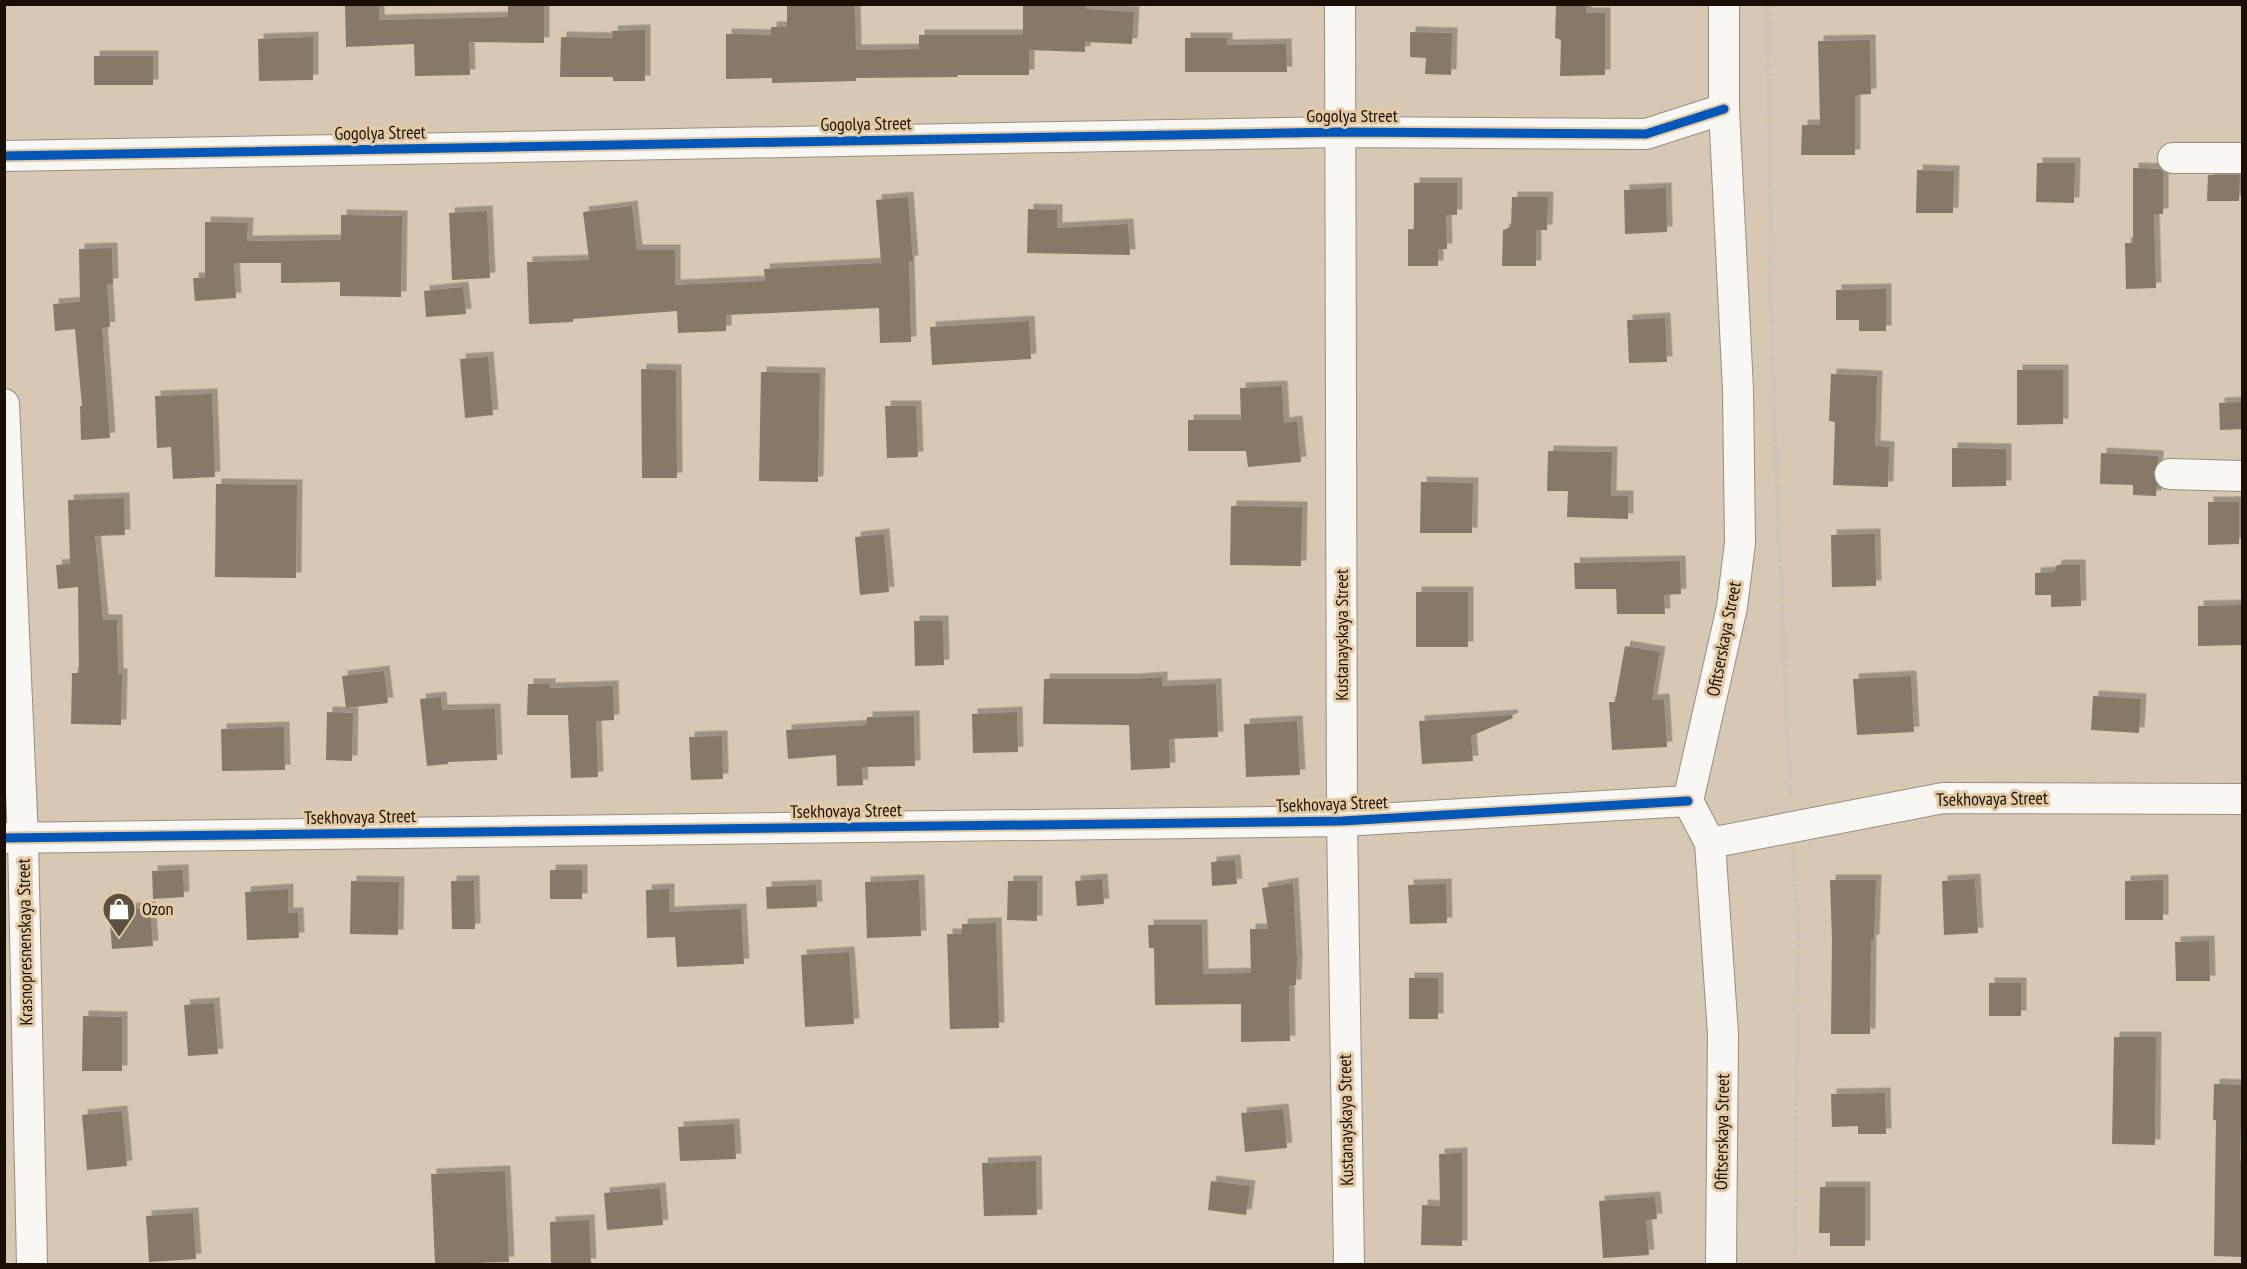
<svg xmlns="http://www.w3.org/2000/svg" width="2247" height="1269" viewBox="0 0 2247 1269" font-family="'PT Sans Narrow',sans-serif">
<defs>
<filter id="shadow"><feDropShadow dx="5.5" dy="-5.5" stdDeviation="0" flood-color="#0004"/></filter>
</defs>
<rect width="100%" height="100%" fill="#d6c8b3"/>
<g fill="#857967" filter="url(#shadow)">
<polygon points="345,4 379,4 379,20 508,17 508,4 544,4 544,43 469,42 470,75 415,76 414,44 346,47"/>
<polygon points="787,4 855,4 856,50 919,49 919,35 1023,35 1023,4 1086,5 1086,9 1134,12 1132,44 1085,42 1085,52 1029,50 1029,75 957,75 958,77 856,78 856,81 772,83 772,78 726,79 726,34 771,35 771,27 787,27"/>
<polygon points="1556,4 1586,4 1586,13 1605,13 1605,75 1560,76 1561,40 1555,38"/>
<polygon points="645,30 645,81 613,81 613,77 560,77 561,37 613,38 612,31"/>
<polygon points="1410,32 1452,33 1451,75 1425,74 1426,58 1410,57"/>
<polygon points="313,37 313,80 259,81 258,39"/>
<polygon points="1185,38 1227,38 1227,45 1286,44 1287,72 1185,72"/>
<polygon points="1870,40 1871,94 1855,95 1855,155 1801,155 1802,125 1820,125 1818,41"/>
<rect x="94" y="56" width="59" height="29"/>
<polygon points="2037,163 2075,163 2074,203 2036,202"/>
<polygon points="2133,168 2160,169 2163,172 2163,214 2154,214 2156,288 2126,289 2125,243 2133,243"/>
<polygon points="1917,170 1954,171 1953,213 1916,213"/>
<polygon points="2208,175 2240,175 2239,201 2207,201"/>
<polygon points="1414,183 1457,183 1457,215 1446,215 1447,249 1438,249 1438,266 1408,266 1408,229 1414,229"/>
<polygon points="1666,188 1667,232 1625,234 1624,190"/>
<polygon points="908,197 913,261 909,261 911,342 880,343 879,308 726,315 726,331 678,333 677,311 573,319 573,322 529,324 527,262 589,260 583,212 632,206 637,250 675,250 675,285 765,281 764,269 881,263 876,200"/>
<polygon points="1512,197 1548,197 1547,230 1536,230 1536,266 1502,266 1503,230 1511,227"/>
<polygon points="1028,209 1057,210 1057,228 1128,224 1130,255 1027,253"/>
<polygon points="487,211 490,278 452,280 449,213"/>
<polygon points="341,215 402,216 401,297 340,296 340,282 281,283 281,263 234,263 236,298 195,301 193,278 205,278 205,222 248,223 247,241 341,240"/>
<polygon points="112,248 113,284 107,284 110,327 102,328 110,438 81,440 80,406 82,406 75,329 55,331 53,304 80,302 79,249"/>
<polygon points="463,287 466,314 426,317 424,291"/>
<polygon points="1886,289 1886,331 1859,331 1859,320 1836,320 1836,290"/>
<polygon points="1665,318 1667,362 1629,363 1627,320"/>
<polygon points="1029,321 1031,359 932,365 930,327"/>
<polygon points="488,357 493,415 465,418 460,359"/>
<polygon points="641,369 676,370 677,478 642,478"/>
<polygon points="2017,370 2063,370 2063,424 2017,425"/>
<polygon points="761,372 820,373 818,482 759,481"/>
<polygon points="1831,374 1877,376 1875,446 1889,447 1888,487 1833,485 1835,422 1829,421"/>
<polygon points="1282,386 1284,423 1297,421 1301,462 1248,467 1246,451 1188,451 1188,420 1241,420 1240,388"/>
<polygon points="212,394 215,477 173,479 171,447 157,448 155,396"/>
<polygon points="2242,402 2242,429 2220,430 2219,403"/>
<polygon points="885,406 916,406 918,457 887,458"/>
<polygon points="1952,448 2006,449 2006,486 1952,487"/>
<polygon points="1548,451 1612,452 1611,496 1628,496 1628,519 1567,517 1568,491 1547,491"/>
<polygon points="2101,453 2158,456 2158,463 2153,473 2157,484 2156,496 2133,495 2133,485 2100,484"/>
<polygon points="1421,482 1473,483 1472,533 1420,533"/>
<polygon points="216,484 297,485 296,578 215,577"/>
<polygon points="124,498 125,535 95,536 103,620 117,620 118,674 122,674 121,725 71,724 72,673 79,673 78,587 58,589 56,565 70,564 68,500"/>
<polygon points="2208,502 2239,502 2239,544 2208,545"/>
<polygon points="1231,506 1302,507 1301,566 1230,565"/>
<polygon points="884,534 889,592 860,595 855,537"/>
<polygon points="1875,534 1876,586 1832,587 1831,535"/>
<polygon points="1680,561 1681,594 1664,595 1665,614 1617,614 1616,589 1575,589 1574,563"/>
<polygon points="2057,565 2080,565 2081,606 2051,607 2051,595 2035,595 2035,573 2054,572"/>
<rect x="1416" y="592" width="52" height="55"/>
<polygon points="2242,605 2242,645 2198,646 2198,606"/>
<polygon points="914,621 943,621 944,665 915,666"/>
<polygon points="1625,646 1660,652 1652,700 1664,699 1667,747 1612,750 1609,702 1615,702"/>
<polygon points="384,671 388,703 346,708 342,676"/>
<polygon points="1911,676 1914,732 1857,735 1853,679"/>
<polygon points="1162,677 1162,686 1216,684 1218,737 1169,739 1170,768 1131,770 1129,725 1043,724 1044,679 1134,679"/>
<polygon points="528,684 550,684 550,688 613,686 614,720 596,721 598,777 571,778 568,715 527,715"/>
<polygon points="2093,696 2141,699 2139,733 2091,730"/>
<polygon points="441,697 442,710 495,709 497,760 448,762 448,764 427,766 420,699"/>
<polygon points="327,712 353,713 352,761 326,760"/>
<polygon points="1017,712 1018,752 973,753 972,714"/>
<polygon points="1512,715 1513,718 1471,736 1473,761 1422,764 1419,721"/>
<polygon points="914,716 915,766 862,767 863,785 837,786 836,755 788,759 786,730 867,725 867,717"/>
<polygon points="1297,721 1300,775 1246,777 1244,724"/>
<polygon points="284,727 285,770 222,771 221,729"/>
<polygon points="722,736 723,779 691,780 689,737"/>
<polygon points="1235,860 1237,884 1212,886 1211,862"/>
<polygon points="183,870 184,897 153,899 152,871"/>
<rect x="550" y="870" width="32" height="29"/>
<polygon points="1102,879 1104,904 1077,906 1075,881"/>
<polygon points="1975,879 1978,933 1944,935 1942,881"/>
<polygon points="919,880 921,936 867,938 865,882"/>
<polygon points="1830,880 1876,880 1874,940 1871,940 1870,1034 1831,1034 1832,940"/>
<polygon points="2163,880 2163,920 2125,920 2125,881"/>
<polygon points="351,881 399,882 398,935 350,934"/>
<polygon points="451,881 474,881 475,929 452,929"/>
<polygon points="1008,881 1037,881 1037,921 1007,920"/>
<polygon points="1293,883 1297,960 1296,985 1289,985 1290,1041 1241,1042 1241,1004 1155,1005 1154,948 1149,948 1148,925 1202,925 1203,974 1251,973 1250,929 1268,929 1262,888"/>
<polygon points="1446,884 1447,923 1410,924 1408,885"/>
<polygon points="816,885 817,907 767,909 766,887"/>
<polygon points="288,889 288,913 298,913 299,938 247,940 245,892"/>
<polygon points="669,889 669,912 741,909 744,964 677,967 675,937 647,938 646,890"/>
<polygon points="150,907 153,946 112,949 109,910"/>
<polygon points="996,923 999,1028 950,1029 947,934 962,934 962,924"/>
<polygon points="2209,941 2210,981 2176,981 2175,942"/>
<polygon points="849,952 854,1024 805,1027 801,955"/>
<rect x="1409" y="978" width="29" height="41"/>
<rect x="1989" y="983" width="32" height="33"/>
<polygon points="214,1003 218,1054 188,1056 184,1005"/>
<polygon points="83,1016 122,1017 122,1071 82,1071"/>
<polygon points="2114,1037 2156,1037 2155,1145 2112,1144"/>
<polygon points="2214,1084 2242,1085 2240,1161 2242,1161 2242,1257 2214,1256 2216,1120 2213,1120"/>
<polygon points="1885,1093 1886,1134 1858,1134 1858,1126 1832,1127 1831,1094"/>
<polygon points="1283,1109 1287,1148 1245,1152 1241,1113"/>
<polygon points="122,1111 127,1166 87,1170 82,1115"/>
<polygon points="734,1124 736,1159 680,1161 678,1127"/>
<polygon points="1462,1153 1462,1246 1421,1245 1422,1205 1440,1206 1439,1154"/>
<polygon points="1036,1161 1037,1215 984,1216 982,1163"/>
<polygon points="505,1171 509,1262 435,1264 431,1174"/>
<polygon points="1211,1181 1250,1186 1246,1215 1208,1210"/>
<polygon points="1820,1187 1865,1187 1865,1246 1830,1246 1830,1233 1819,1233"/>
<polygon points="660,1188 663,1225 607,1230 604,1193"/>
<polygon points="1655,1197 1657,1219 1646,1220 1649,1255 1603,1258 1599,1201"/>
<polygon points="193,1213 196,1259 149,1262 146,1216"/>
<polygon points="589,1220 591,1264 551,1264 550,1222"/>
</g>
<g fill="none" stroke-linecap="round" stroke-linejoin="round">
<g stroke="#988e7e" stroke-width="32">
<g id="minor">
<polyline points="1340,4 1342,821 1349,1264"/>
<polyline points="4,156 1341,132 1646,134 1724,109"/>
<polyline points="2173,158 2242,158"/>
<polyline points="4,404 23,838 32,1264"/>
<polyline points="2170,474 2242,476"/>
<polyline points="4,838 1342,821 1688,801"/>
<polyline points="1710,843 1943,798 2242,799"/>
<polyline points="1721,1264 1723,1034 1710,843 1688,801 1732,607 1740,543 1738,390 1724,109 1724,4"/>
</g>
</g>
<g stroke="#c8c5bf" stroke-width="4" stroke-dasharray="4.5 3" stroke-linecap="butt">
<polyline points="1768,4 1772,364 1790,798"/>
<polyline points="1793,854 1798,926 1795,1264"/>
</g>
<use href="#minor" stroke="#f9f7f4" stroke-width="30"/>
<g stroke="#e4cba5" stroke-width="13">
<g id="cycleway">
<polyline points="4,156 1341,132 1646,134 1724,109"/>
<polyline points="4,838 1342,821 1688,801"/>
</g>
</g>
<use href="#cycleway" stroke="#0057b8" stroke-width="9"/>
</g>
<defs>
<g id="shop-pin" transform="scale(1.725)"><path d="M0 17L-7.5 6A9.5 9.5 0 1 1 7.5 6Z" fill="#5b5041" stroke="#e4cba5"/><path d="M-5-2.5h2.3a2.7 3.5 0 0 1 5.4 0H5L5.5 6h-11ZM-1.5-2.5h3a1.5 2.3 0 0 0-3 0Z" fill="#fff"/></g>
</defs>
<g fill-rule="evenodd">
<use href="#shop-pin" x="119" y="909"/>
</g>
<g text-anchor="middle" stroke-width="6" stroke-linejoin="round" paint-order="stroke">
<g font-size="18" fill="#191003" stroke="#e4cba5">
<text x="1352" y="122">Gogolya Street</text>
<text transform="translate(866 124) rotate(-1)" y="6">Gogolya Street</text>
<text transform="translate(380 133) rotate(-1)" y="6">Gogolya Street</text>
<text transform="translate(1342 635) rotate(-90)" y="6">Kustanayskaya Street</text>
<text transform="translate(1724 639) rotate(-79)" y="6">Ofitserskaya Street</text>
<text transform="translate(1992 799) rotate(-1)" y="6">Tsekhovaya Street</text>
<text transform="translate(1332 804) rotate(-2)" y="6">Tsekhovaya Street</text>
<text transform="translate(846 811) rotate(-1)" y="6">Tsekhovaya Street</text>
<text transform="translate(360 817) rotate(-1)" y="6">Tsekhovaya Street</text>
<text transform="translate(25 942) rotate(-91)" y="6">Krasnopresnenskaya Street</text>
<text transform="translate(1346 1120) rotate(-91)" y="6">Kustanayskaya Street</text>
<text transform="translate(1722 1132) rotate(-89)" y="6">Ofitserskaya Street</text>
</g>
<g font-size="18" fill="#191003" stroke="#e4cba5" text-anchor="start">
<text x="142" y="915">Ozon</text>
</g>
</g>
<rect width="2247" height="1269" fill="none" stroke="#191003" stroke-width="12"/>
</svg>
